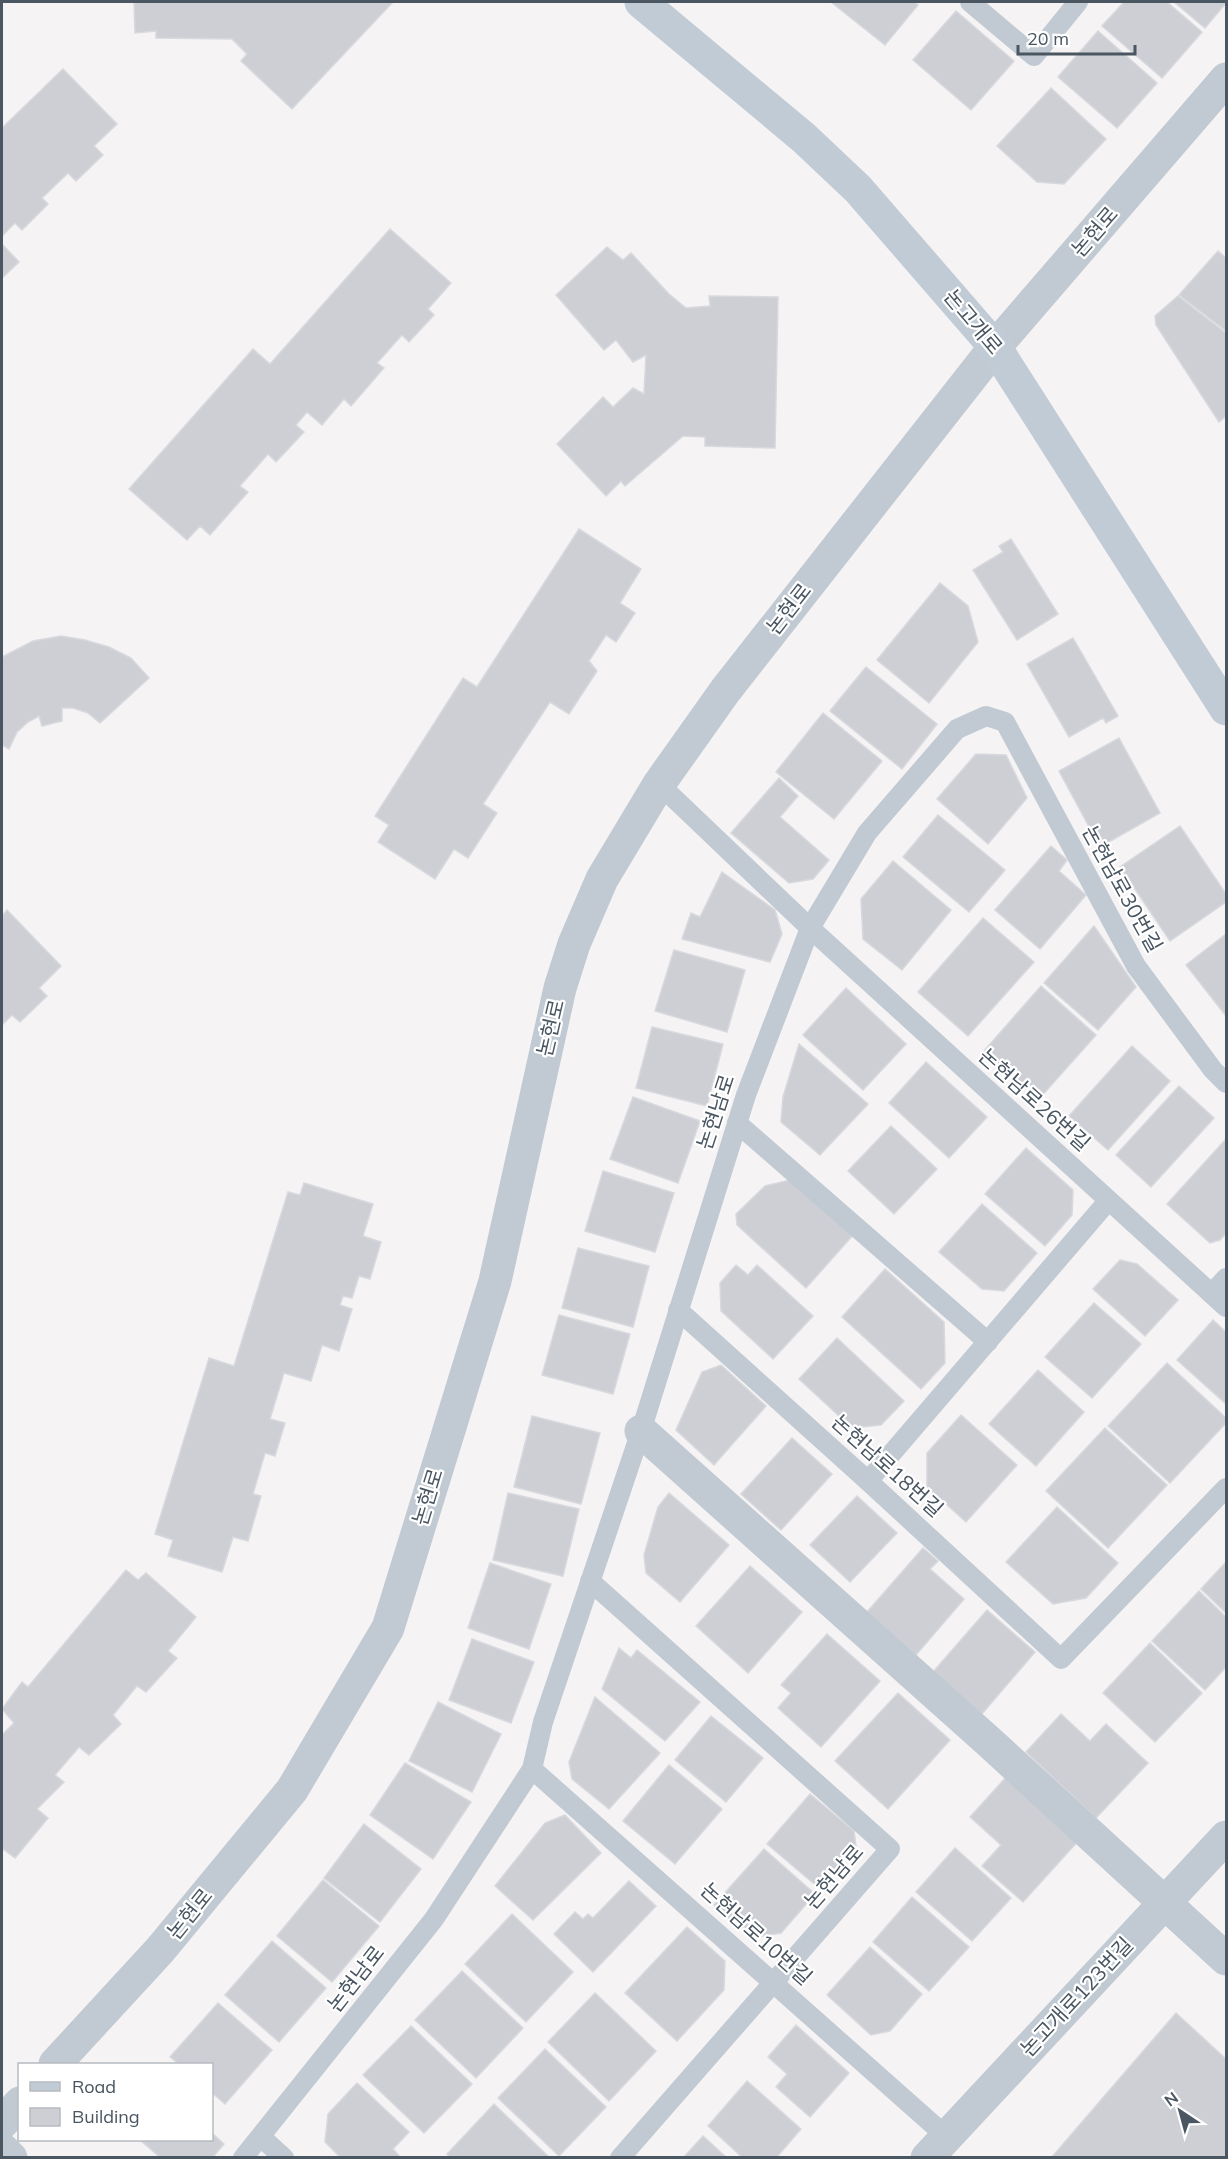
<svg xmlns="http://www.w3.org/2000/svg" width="1228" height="2159" viewBox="0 0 1228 2159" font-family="Mulish,'Noto Sans KR',sans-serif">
<rect width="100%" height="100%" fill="#f5f3f3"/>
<g fill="#cdcfd5" stroke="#d7d9de" stroke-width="1.5">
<polygon points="134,2 393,2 292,109 241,61 247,54 232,39 156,38 156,31 135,33"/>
<polygon points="831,2 914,2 918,5 885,45"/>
<polygon points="1124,2 1167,2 1202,32 1162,78 1102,26"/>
<polygon points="1174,2 1226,2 1226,3 1205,28"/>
<polygon points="956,11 1014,61 971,110 913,60"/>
<polygon points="1098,31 1157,83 1117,128 1058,77"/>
<polygon points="63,69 117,124 94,146 103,155 76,181 68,173 42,198 48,204 22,230 15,223 2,236 2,128"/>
<polygon points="1051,88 1106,139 1064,184 1037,182 997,146"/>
<polygon points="390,229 451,283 428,309 434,315 409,342 402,335 377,363 384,368 351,406 344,399 322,425 307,412 296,425 304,432 276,462 268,454 240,486 248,492 210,535 200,526 187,540 129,489 253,349 270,364"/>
<polygon points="2,244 19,262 2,278"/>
<polygon points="607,247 623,260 631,253 669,294 686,308 710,306 709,296 778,297 775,448 705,446 705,437 683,436 625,486 621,481 606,496 557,444 603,397 613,407 633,388 644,394 646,355 633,362 616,340 604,350 556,295"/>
<polygon points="1218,251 1226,258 1226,331 1179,295"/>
<polygon points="1178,296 1226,333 1226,416 1219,422 1156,325 1155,316"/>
<polygon points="579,529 641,569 620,603 635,613 616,642 606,635 589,661 597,671 569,714 550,702 483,804 497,813 468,858 454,849 435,879 378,842 389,825 375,816 463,678 477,687"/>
<polygon points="1011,539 1058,614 1017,640 973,570 1003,552 999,546"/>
<polygon points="940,583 968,606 978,642 929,703 877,660"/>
<polygon points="61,636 85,640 109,647 131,658 149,678 100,723 88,713 73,708 62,708 62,721 42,726 39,716 28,722 17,732 9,749 2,745 2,657 33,641"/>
<polygon points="1073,638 1118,716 1106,723 1103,718 1069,737 1027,664"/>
<polygon points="866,667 937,724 902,769 830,711"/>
<polygon points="823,713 882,761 834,819 776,772"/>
<polygon points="1119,738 1160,813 1100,847 1059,771"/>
<polygon points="976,754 1006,755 1027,798 988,844 937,799"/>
<polygon points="779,778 798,796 780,817 829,860 813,879 789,883 731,833"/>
<polygon points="938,815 1005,870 969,912 903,857"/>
<polygon points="1180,826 1226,894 1226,902 1170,941 1120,867"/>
<polygon points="1051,846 1067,860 1059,871 1086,895 1040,949 995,910"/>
<polygon points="893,861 951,910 902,970 863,939 861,899"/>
<polygon points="722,872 775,910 782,934 770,962 682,939 691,913 700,917"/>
<polygon points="7,910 61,966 39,988 47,996 20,1022 12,1015 2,1025 2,916"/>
<polygon points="983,918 1034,962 968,1036 918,992"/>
<polygon points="1094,926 1136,987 1098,1030 1044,983"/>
<polygon points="1226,934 1226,1016 1186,965"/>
<polygon points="674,950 745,970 727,1032 655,1011"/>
<polygon points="1041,986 1096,1035 1039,1099 984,1051"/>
<polygon points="846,988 906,1044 863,1090 803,1035"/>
<polygon points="652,1027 723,1044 707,1106 636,1088"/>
<polygon points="799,1044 868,1104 820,1155 781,1122 783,1097"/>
<polygon points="1132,1046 1170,1081 1108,1150 1069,1116"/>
<polygon points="926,1062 987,1117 949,1158 889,1103"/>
<polygon points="1179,1086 1214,1118 1151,1187 1116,1155"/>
<polygon points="633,1097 700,1121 678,1183 610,1159"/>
<polygon points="891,1126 937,1169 894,1214 848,1171"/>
<polygon points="1226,1139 1226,1233 1220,1240 1210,1243 1167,1204"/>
<polygon points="1026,1148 1073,1190 1072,1215 1045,1246 985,1194"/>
<polygon points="603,1171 674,1193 655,1252 585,1231"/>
<polygon points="794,1179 854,1234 806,1288 737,1225 736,1214 765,1186"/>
<polygon points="304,1183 373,1204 363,1236 381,1242 370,1279 359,1276 352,1298 343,1296 340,1305 352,1309 339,1351 322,1345 311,1381 284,1373 270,1419 285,1423 275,1456 265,1453 253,1494 261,1496 248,1541 233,1537 222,1572 168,1556 173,1540 155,1534 209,1358 234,1366 288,1192 300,1195"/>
<polygon points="982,1204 1037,1253 1004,1291 982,1289 939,1252"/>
<polygon points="578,1248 649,1266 633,1327 562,1308"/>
<polygon points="1120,1260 1137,1264 1178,1300 1145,1336 1093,1289"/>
<polygon points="736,1265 748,1275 757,1265 813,1316 773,1359 721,1311 720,1283"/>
<polygon points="885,1269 944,1322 945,1363 921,1389 842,1317"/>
<polygon points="1094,1303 1141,1344 1092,1398 1045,1357"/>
<polygon points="559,1315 630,1334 613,1394 542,1375"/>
<polygon points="1213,1320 1226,1332 1226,1404 1177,1360"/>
<polygon points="837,1338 904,1401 881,1425 852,1428 799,1379"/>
<polygon points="1167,1363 1226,1418 1226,1423 1170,1483 1108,1426"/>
<polygon points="721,1365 766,1406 714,1465 676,1430 702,1372"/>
<polygon points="1038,1370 1084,1412 1036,1466 989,1424"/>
<polygon points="961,1415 1017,1465 966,1522 927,1487 927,1453"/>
<polygon points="532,1416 600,1433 581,1504 514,1487"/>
<polygon points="1105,1428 1167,1485 1108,1548 1046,1491"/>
<polygon points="792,1438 832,1474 781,1530 741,1494"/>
<polygon points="508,1493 579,1509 563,1576 493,1560"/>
<polygon points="669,1493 729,1545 680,1602 646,1573 644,1555 658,1507"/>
<polygon points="857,1496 897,1533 850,1582 810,1545"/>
<polygon points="1057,1507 1118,1563 1086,1598 1053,1604 1006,1562"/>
<polygon points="923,1548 938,1561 930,1569 964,1599 916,1655 867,1612"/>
<polygon points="1226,1562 1226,1613 1201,1589"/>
<polygon points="490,1563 551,1584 529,1649 468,1628"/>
<polygon points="750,1566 802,1612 748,1673 696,1626"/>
<polygon points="126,1570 138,1580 146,1573 196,1617 168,1651 177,1658 146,1692 137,1686 113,1715 121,1724 89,1755 79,1747 55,1775 64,1782 37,1809 48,1818 15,1858 3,1849 2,1851 2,1735 14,1723 2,1709 22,1682 28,1687"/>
<polygon points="1199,1591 1226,1617 1226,1667 1205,1690 1152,1641"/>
<polygon points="987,1610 1035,1652 982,1714 933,1672"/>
<polygon points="827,1634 880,1681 821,1747 778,1708 791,1693 781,1685"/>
<polygon points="472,1639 534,1662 511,1723 449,1700"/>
<polygon points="1150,1643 1202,1693 1155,1742 1103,1693"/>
<polygon points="619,1648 631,1658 637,1650 700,1702 665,1741 602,1689"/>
<polygon points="898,1693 950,1740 888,1809 835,1761"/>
<polygon points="595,1697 660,1753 609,1809 572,1779 569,1762"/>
<polygon points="438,1702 501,1734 472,1792 409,1761"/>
<polygon points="1061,1714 1090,1741 1106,1724 1148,1763 1096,1818 1026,1752"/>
<polygon points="711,1716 763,1758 726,1802 675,1760"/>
<polygon points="405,1763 471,1802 433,1859 370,1815"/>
<polygon points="669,1765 722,1809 675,1864 623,1821"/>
<polygon points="1009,1774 1080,1839 1023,1902 982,1866 1001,1845 970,1817"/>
<polygon points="810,1794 854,1831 856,1846 819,1888 767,1844"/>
<polygon points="565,1815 601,1853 533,1920 495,1886 545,1823"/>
<polygon points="364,1824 421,1869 380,1922 324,1878"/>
<polygon points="955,1848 1011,1898 972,1941 916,1892"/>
<polygon points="764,1849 815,1894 781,1933 751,1938 714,1905"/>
<polygon points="323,1880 379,1926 332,1982 277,1936"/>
<polygon points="629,1881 656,1906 593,1972 554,1934 575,1912 583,1919 588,1914 593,1918"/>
<polygon points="912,1897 969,1947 929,1991 873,1942"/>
<polygon points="512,1914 573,1972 526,2022 465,1964"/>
<polygon points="687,1927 725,1961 724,1990 677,2041 625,1993"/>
<polygon points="272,1941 326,1988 279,2042 225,1995"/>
<polygon points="870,1947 922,1994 890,2031 871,2035 827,1995"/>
<polygon points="462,1971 523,2028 476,2078 415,2020"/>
<polygon points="595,1993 656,2051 609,2101 548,2042"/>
<polygon points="218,2003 272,2050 225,2104 212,2093 212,2064 179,2064 170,2057"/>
<polygon points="1176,2013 1226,2059 1226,2158 1051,2158"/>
<polygon points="796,2025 849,2073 810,2117 776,2087 787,2074 768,2057"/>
<polygon points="411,2026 472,2084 424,2133 363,2075"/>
<polygon points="545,2049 606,2107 559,2156 498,2098"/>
<polygon points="747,2081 801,2129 776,2158 743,2158 708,2126"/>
<polygon points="357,2083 409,2132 393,2149 401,2158 341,2158 325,2142 328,2114"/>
<polygon points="494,2104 550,2158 450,2158 447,2154"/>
<polygon points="212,2133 224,2144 212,2158 161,2158 140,2140 212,2140"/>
<polygon points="703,2136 727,2158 683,2158"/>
</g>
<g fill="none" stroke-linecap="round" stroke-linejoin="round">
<g stroke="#c1cad2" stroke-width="20">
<polyline points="970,2 1034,56 1078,2"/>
<polyline points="659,784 810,928 1226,1307"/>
<polyline points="737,1123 988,1342"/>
<polyline points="1212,1293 1226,1278"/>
<polyline points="678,1310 868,1481 1061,1659 1226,1488"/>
<polyline points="868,1481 1108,1201"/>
<polyline points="590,1581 890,1849 620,2158"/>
<polyline points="532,1769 947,2137"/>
<polyline points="261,2137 284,2158"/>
<polyline points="243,2158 434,1919 532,1769 543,1722 641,1431 746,1095 810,928 867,833 957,729 986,716 1005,722 1136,966 1213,1070 1226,1083"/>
</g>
<g stroke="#c1cad2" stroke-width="33">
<polyline points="641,1431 987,1740 1226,1959"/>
<polyline points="55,2064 160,1950 292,1790 388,1628 495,1281 560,988 574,944 602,879 659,784 725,691 995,347 1226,79"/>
<polyline points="2,2123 20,2103"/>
<polyline points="2,2149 11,2158"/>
<polyline points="927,2158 1226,1837"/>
</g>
<polyline stroke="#c1cbd6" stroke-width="33" points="641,2 804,138 858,189 995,347 1226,709"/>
</g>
<g text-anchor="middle" stroke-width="4.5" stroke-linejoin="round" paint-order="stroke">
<g font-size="21" fill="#4a5661" stroke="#fff">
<text transform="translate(1095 232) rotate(-49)" y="7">논현로</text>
<text transform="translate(973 322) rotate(50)" y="7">논고개로</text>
<text transform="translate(789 609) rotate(-52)" y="7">논현로</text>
<text transform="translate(1122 889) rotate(61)" y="7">논현남로30번길</text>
<text transform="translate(551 1028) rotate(-77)" y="7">논현로</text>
<text transform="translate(1034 1100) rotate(42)" y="7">논현남로26번길</text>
<text transform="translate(716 1112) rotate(-72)" y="7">논현남로</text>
<text transform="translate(887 1466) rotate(42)" y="7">논현남로18번길</text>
<text transform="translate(428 1497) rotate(-73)" y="7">논현로</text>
<text transform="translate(834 1877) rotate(-49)" y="7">논현남로</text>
<text transform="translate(190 1914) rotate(-51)" y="7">논현로</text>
<text transform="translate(756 1934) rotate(42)" y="7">논현남로10번길</text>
<text transform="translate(356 1979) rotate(-52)" y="7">논현남로</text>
<text transform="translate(1077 1997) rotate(-47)" y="7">논고개로123번길</text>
</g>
</g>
<rect width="1228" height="2159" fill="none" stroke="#4a5661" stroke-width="6"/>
<rect x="18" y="2063" width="195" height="78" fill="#ffffff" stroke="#b7bbc0" stroke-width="1.5"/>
<rect x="30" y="2082" width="30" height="9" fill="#c1cbd6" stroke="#b7bbc0" stroke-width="1.5"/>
<text x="72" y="2093" font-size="18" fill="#4a5661">Road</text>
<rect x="30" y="2108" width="30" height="18" fill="#cdcfd5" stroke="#b7bbc0" stroke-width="1.5"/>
<text x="72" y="2123" font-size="18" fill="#4a5661">Building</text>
<g transform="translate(1180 2111) rotate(324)" stroke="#ffffff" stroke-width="4.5" paint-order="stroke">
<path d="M0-4.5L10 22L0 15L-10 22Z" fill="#4a5661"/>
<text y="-9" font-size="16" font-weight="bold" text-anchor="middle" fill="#4a5661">N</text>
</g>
<path d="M1018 45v9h117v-9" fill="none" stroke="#4a5661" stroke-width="3"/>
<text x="1027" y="45" font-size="18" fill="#4a5661" stroke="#ffffff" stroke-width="4.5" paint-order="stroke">20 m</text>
</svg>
